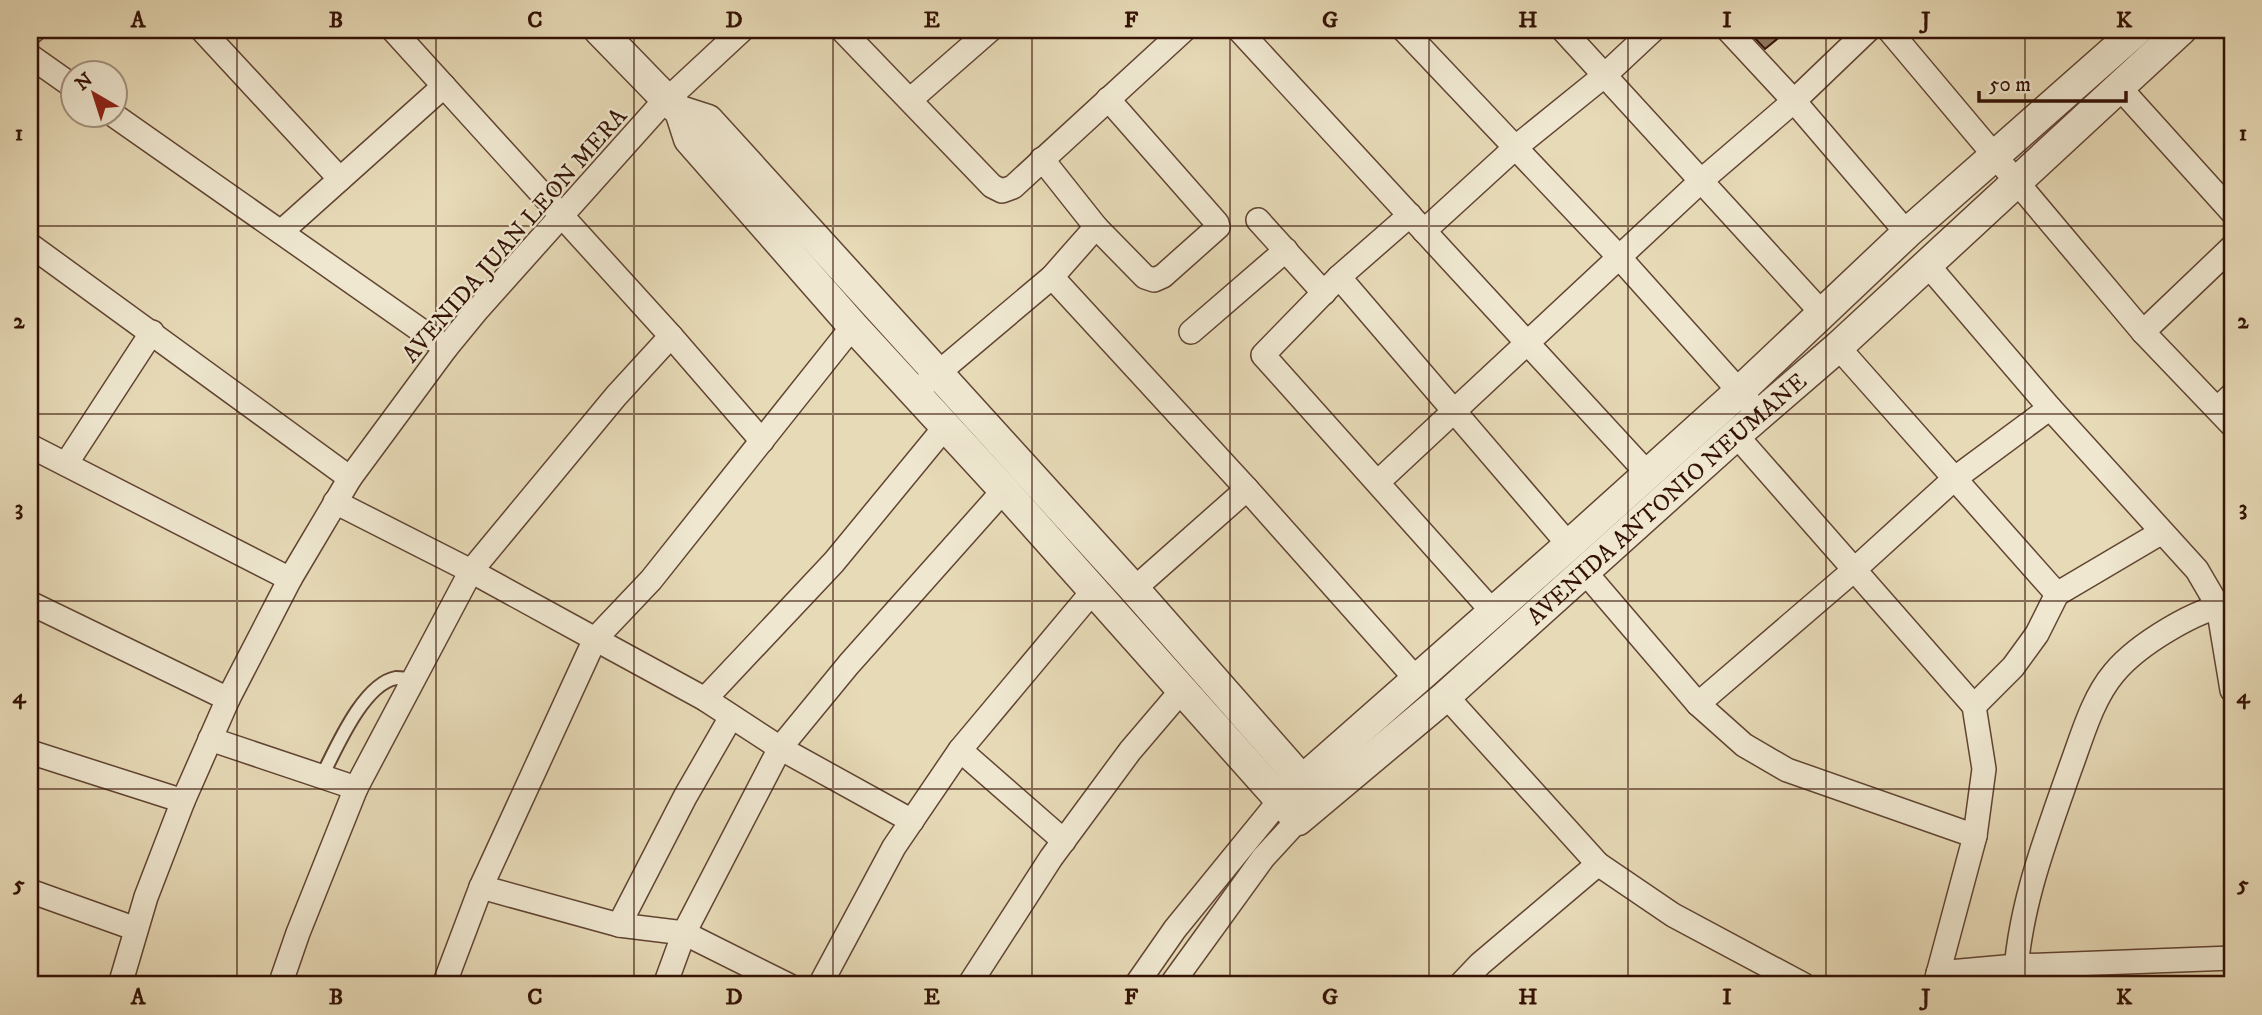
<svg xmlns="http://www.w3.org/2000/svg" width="2262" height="1015" viewBox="0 0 2262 1015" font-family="'IM FELL DW Pica',serif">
<rect width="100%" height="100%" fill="#e7dab7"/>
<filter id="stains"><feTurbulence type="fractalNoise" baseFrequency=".00286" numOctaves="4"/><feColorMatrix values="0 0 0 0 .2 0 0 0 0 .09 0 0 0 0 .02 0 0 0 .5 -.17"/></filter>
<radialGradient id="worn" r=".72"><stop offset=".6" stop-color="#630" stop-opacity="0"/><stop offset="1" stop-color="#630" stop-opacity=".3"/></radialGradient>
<polygon fill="#917a62" stroke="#341205" stroke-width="2" points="1747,30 1788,30 1765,49"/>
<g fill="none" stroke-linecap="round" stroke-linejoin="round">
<g stroke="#614432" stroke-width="16">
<path id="service" d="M322 776C336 749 363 684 396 678 401 678 407 679 413 679"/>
</g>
<g stroke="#614432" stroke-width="26">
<g id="minor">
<polyline points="202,30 340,179"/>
<polyline points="393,30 671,336 762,441"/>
<polyline points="842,30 992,186 1002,191 1013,187 1184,30"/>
<polyline points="1239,30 1648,474"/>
<polyline points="1404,30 1619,257 1749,402"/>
<polyline points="1563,30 1822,313"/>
<polyline points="1728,30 1794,101 1907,233"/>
<polyline points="1889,30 2143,332 2232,425"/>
<polyline points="30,33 34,30"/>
<polyline points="30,56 74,87"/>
<polyline points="2120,88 2232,212"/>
<polyline points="910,100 990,30"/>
<polyline points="115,116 446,348"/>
<polyline points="1410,215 1339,277 1263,355 1493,612"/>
<polyline points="1258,220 1324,293"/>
<polyline points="1096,227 1145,277 1154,280 1163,276 1218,227 1217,223 1108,99"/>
<polyline points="1424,231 1516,147 1605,75 1653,30"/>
<polyline points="281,232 444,86"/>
<polyline points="30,245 350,478"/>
<polyline points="1926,263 2050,408 2197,570 2218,606 2232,690"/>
<polyline points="1052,277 1247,489 1417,680"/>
<polyline points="1339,277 1569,545"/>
<polyline points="1191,332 1286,250"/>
<polyline points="2143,332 2232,247"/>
<polyline points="1838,347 2057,594"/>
<polyline points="925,384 1052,277 1096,227 1042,159"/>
<polyline points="2217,409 2232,395"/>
<polyline points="1736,435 1974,706 1984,769 1975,836"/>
<polyline points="30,446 290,579"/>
<polyline points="66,464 152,332"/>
<polyline points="1378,482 1702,180 1794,101 1868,30"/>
<polyline points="335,502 471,571 595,639 705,699 780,748 912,821"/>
<polyline points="1585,572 1698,704 1744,745 1787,770 1975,836 1935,985"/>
<polyline points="1134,589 1247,489"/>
<polyline points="30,603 228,699"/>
<polyline points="1446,696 1598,864 1673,915 1804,985"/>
<polyline points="705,699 834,562 945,427"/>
<polyline points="1698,704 1854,570 1954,479 2050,408"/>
<polyline points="1974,706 2013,667 2037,634 2057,594 2162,532"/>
<polyline points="210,739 356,788"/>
<polyline points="960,750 1064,841"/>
<polyline points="30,752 183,801"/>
<polyline points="481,887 619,925 684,933 788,985"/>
<polyline points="30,891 136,929"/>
<polyline points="619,925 685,797 731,717"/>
<polyline points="1938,973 2016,966 2232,958"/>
<polyline points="120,985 146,897 183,801 228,699 290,579 350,478 446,348 478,309 657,109 742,30"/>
<polyline points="280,985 298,933 356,788 471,571 616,396 671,336"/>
<polyline points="444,985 481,887 595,639 651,580 853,326"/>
<polyline points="665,985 684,933 780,748 849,664 1004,490"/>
<polyline points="820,985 894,847 960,750 1093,591"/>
<polyline points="969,985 1051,858 1130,751 1182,690"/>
<polyline points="1136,985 1175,929 1281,799"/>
<polyline points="1171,985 1263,858 1298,820"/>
<polyline points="1460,985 1480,964 1598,864"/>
<path d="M2015 985C2018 910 2045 840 2070 769 2082 737 2092 699 2114 673 2137 645 2197 608 2232 604"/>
</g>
</g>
<g stroke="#614432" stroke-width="33">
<g id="tertiary">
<polyline points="599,30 667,100 680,111 708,120 1134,589 1316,796"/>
<path id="s1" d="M680 111 689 139 853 326 1004 490 1298 820 1446 696 1736 435 1838 347 2181 30"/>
<polyline points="1281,799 1569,545 1740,391 1907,233 2137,30"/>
</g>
</g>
<use href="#service" stroke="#efe7d0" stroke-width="12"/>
<use href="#minor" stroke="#efe7d0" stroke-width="23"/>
<use href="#tertiary" stroke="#efe7d0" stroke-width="30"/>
</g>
<path fill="none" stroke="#341205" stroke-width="2" stroke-opacity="0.55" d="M237 30V985M436 30V985M634 30V985M833 30V985M1032 30V985M1230 30V985M1429 30V985M1628 30V985M1826 30V985M2025 30V985M30 226H2232M30 414H2232M30 601H2232M30 789H2232"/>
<g text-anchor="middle" stroke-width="5" stroke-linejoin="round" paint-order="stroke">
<g font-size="24" fill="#341205" stroke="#efe7d0">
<text transform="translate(514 235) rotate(-49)" y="8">AVENIDA JUAN LEON MERA</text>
<text dy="8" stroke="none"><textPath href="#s1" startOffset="1432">AVENIDA ANTONIO NEUMANE</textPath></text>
</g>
</g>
<rect width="2262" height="1015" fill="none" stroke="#e7dab7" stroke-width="77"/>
<g transform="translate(94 94) rotate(321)"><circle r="33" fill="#efe7d0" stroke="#a4927f" stroke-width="2"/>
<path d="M0-5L12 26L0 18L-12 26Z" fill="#8f2418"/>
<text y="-10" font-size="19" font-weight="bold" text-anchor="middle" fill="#341205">N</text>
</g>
<path d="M1979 91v10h147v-10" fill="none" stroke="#341205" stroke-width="3.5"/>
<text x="1989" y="91" font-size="21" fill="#341205" stroke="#efe7d0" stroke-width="5" paint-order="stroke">50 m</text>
<rect x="38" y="38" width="2186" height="938" fill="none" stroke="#341205" stroke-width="2.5"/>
<g font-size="23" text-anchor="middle" font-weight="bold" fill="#341205">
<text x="138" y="27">A</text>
<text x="336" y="27">B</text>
<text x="535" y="27">C</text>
<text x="734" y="27">D</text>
<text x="932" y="27">E</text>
<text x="1131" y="27">F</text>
<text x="1330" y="27">G</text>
<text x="1528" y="27">H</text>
<text x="1727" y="27">I</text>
<text x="1926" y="27">J</text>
<text x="2124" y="27">K</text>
<text x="19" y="140">1</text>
<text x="2243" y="140">1</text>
<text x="19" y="328">2</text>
<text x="2243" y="328">2</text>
<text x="19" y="515">3</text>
<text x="2243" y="515">3</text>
<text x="19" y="703">4</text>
<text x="2243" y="703">4</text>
<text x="19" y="891">5</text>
<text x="2243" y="891">5</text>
<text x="138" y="1004">A</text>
<text x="336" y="1004">B</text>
<text x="535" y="1004">C</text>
<text x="734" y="1004">D</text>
<text x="932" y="1004">E</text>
<text x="1131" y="1004">F</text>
<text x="1330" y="1004">G</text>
<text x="1528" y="1004">H</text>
<text x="1727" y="1004">I</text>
<text x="1926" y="1004">J</text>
<text x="2124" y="1004">K</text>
</g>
<rect width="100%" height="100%" filter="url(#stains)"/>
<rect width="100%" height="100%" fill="url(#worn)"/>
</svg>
